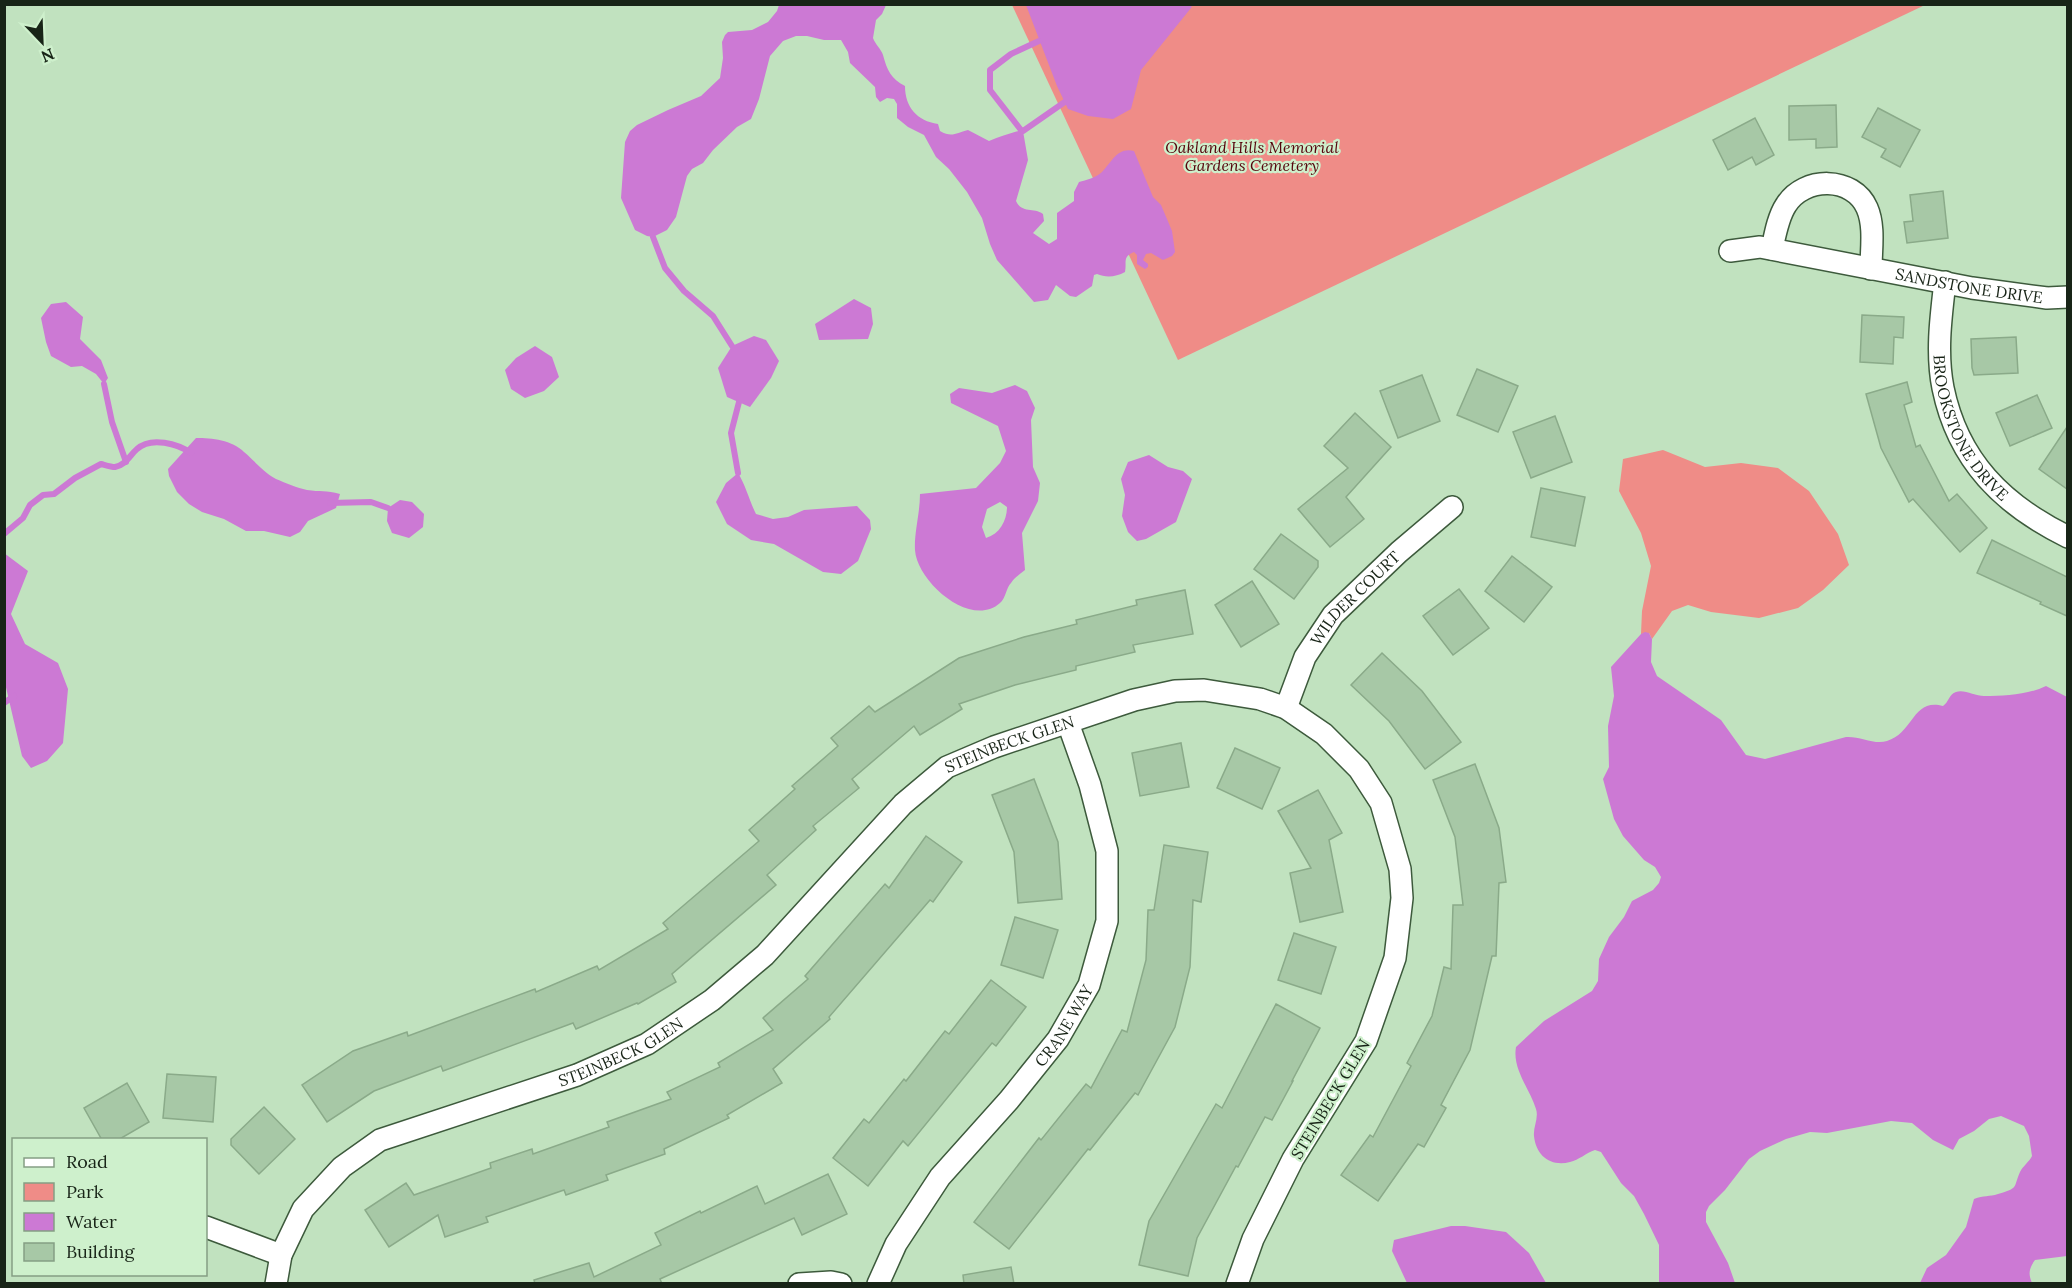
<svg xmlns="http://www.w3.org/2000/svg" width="2072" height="1288" viewBox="0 0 2072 1288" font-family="Lora,serif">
<rect width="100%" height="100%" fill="#c1e2bf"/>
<g fill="#ef8c87">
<polygon points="1012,5 1925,5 1178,360"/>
<polygon points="1663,450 1705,467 1741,463 1778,468 1809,491 1838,534 1849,565 1823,590 1798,608 1759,618 1711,612 1688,605 1672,611 1652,639 1649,633 1641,634 1642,611 1651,566 1641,533 1619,491 1623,459"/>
</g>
<g fill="#cc79d4" fill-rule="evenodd">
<path d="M779 5H886L882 14 876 20 873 38C875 44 881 49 883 55 887 70 891 79 905 86 905 107 917 121 938 124L940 131C952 138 956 133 968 130L989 141C1000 136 1010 134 1021 130L1023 131 1028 160 1016 201C1022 214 1034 207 1043 214L1044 221 1033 233 1049 244 1057 239V213L1074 201V192L1079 182C1086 180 1096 178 1102 172 1112 162 1117 147 1134 151L1153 197 1161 205 1167 219 1172 231 1175 252 1172 256 1163 260 1151 253 1146 254 1143 260 1148 264V267L1145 269 1137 264V255L1134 252C1122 257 1127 262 1125 272 1116 277 1106 278 1097 274L1094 275 1092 286 1076 297 1070 296 1056 285 1048 300 1034 302 997 260 990 244 982 218 967 192 949 169 936 157 924 135 908 127 897 118V104L894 99 887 98 880 102 876 97 875 87 850 63 848 52 841 40H824L807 36H796L783 41 770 56 759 99 751 119 737 127 713 150 703 163 692 169 687 176 676 217 667 230 653 237 647 236 635 230 621 198 625 142 630 131 637 125 668 110 701 96 720 78 723 58 722 42 725 35 728 32 752 30 768 22 777 11Z"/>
<polygon points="1026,5 1026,4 1192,5 1191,8 1141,70 1131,109 1113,119 1088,116 1068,109 1057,86"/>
<polygon points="854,299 871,308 873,324 868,339 819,340 815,324"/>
<polygon points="66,302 83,317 80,339 101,360 108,378 104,384 96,374 82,366 71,367 51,356 46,342 41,318 51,304"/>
<polygon points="754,336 766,340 779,361 771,378 750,407 727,397 718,368 732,346"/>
<polygon points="535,346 552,357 559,377 544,391 525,398 511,389 505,370 516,358"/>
<path d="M1015 385 1027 391 1035 408 1031 420 1033 467 1040 483 1038 501 1022 533 1025 570C1020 574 1014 578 1011 583 1006 588 1006 598 1000 603 971 629 917 582 915 550 914 533 920 513 920 494L976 488 1000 463 1006 451 998 426 951 403 950 394 959 388 992 393ZM1000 502 1007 507C1007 520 1000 534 986 538L982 527 987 509Z"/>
<path d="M196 438C212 438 232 440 244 452 256 462 262 471 276 479 286 483 297 488 307 490 320 492 326 490 340 494L336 508 308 521 300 532 290 537 264 531H246L224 519 202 512 189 504 177 492 169 476 168 469Z"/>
<polygon points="1149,455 1168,467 1183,471 1192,479 1176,522 1146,539 1137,541 1128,532 1122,516 1125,495 1121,479 1128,462"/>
<path d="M738 473C746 486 749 500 756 514L773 519 788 517 804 510 857 506 870 520 871 529 858 561 841 574 823 572 774 544 751 540 727 524 716 502 726 483Z"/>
<polygon points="400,500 412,502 424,514 423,527 409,538 392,533 387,521 388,508"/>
<polygon points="4,553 28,571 11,614 25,644 58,663 68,689 63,743 47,761 31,768 22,756 5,683"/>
<path d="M1645 632 1649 633 1652 639 1651 662 1657 676 1721 720 1746 755 1765 759 1846 737C1860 736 1874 745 1887 741 1914 733 1912 698 1943 706 1949 702 1949 694 1956 692 1964 689 1975 696 1984 696 2005 696 2027 695 2046 686L2067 697V1256L2035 1260C2029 1268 2028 1274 2032 1283H1920L1927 1268 1946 1255 1966 1227 1974 1199C1984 1195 1989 1197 1998 1194 2019 1188 2013 1188 2020 1172 2023 1166 2029 1162 2032 1156L2029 1136 2024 1126 2001 1116 1989 1119 1974 1131 1959 1139 1953 1150 1933 1140 1912 1123 1891 1121 1827 1133 1810 1132 1786 1139 1760 1151 1749 1159 1725 1190 1709 1206 1706 1212V1222L1728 1263 1735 1283H1659V1245L1644 1214 1634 1196 1621 1183 1601 1152 1595 1150C1586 1153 1579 1160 1570 1162 1551 1167 1536 1156 1534 1136 1533 1127 1539 1118 1536 1109 1530 1089 1512 1069 1516 1047L1544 1021 1592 991 1598 981 1599 959 1609 937 1624 917 1632 901 1653 890 1659 883 1661 877 1655 867 1644 860 1623 836 1614 819 1603 779 1609 767 1608 726 1614 696 1611 667 1641 634Z"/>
<polygon points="1451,1226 1465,1226 1506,1232 1529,1253 1546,1283 1407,1283 1392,1251 1394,1240"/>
</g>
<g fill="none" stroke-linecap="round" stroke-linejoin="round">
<g stroke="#cc79d4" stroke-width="6">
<polyline points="1021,130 990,90 990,70 1011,54 1039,41"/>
<polyline points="1023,131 1069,99"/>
<polyline points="653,237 665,268 684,291 713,316 732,346"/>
<polyline points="104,384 112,422 126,462"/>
<polyline points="738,473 731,433 739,402"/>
<polyline points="330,503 371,502 388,508"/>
<path d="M4 534 23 518 30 505 43 495 54 494 75 478 101 464C105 465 111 467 115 467 126 465 130 455 137 449 151 436 178 444 191 453"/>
<polyline points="4,703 14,696"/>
</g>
</g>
<g fill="#a7c8a6" stroke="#8aaa89" stroke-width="1.5">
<polygon points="1836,105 1837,147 1816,148 1816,139 1789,140 1789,106"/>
<polygon points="1878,108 1920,130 1900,167 1881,157 1886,149 1862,137"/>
<polygon points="1755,118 1774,155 1756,165 1752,157 1728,170 1713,140"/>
<polygon points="1943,191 1948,238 1907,243 1904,222 1913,221 1910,195"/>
<polygon points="1862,315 1904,317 1903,338 1894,337 1893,364 1860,362"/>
<polygon points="2016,337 2018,373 1974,375 1972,368 1971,339"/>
<polygon points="1477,369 1518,386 1498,432 1457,415"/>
<polygon points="1422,375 1440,421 1398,438 1380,391"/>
<polygon points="1907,382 1912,402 1904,405 1916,447 1920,445 1949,501 1957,494 1987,528 1960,552 1913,499 1909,502 1881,448 1866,394"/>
<polygon points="2037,395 2052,428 2010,446 1996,413"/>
<polygon points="1355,413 1391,447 1346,497 1364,519 1330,547 1298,509 1348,468 1324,446"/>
<polygon points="1555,416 1572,462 1531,478 1513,432"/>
<polygon points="2067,427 2067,489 2039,469"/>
<polygon points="1541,488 1585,497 1575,546 1531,537"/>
<polygon points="1281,534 1318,561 1318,567 1294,599 1254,569"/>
<polygon points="1992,540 2067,577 2067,616 2040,604 2041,602 1977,573"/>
<polygon points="1512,556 1552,587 1524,622 1485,591"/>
<polygon points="1252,581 1279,624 1241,647 1215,605"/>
<polygon points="1459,589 1489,628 1453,655 1423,616"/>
<polygon points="1185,590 1193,634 1133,645 1135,652 1076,666 1076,670 1015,685 959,704 962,709 920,735 914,726 852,779 859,788 813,826 816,830 767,875 776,885 672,974 676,982 638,1004 637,1003 576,1029 573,1023 443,1071 441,1066 374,1091 327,1122 302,1085 353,1051 407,1032 408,1036 535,989 536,992 597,966 599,970 668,929 663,923 759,841 749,830 795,789 792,786 838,746 831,738 869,706 875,712 959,658 1024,637 1077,624 1076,620 1137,605 1136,600"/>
<polygon points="1382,653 1422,691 1461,742 1425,769 1389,721 1351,685"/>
<polygon points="1181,743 1189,787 1140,796 1132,753"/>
<polygon points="1235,748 1280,768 1262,809 1217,788"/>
<polygon points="1475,764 1499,828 1506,882 1499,883 1496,956 1492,956 1470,1050 1441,1105 1446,1108 1424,1147 1418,1144 1378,1201 1341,1175 1370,1135 1373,1137 1411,1066 1407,1063 1432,1016 1444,967 1451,969 1453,905 1463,905 1455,837 1433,780"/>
<polygon points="1034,779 1058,842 1062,899 1018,903 1014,852 992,795"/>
<polygon points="1318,790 1342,833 1329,840 1343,912 1300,922 1290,873 1311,868 1278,811"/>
<polygon points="926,836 962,862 933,902 930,900 829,1017 830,1019 773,1069 782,1083 727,1115 729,1118 664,1149 665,1154 606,1175 608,1180 566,1195 564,1190 486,1217 488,1222 445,1237 438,1215 389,1247 365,1210 406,1183 414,1195 491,1168 490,1163 532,1149 533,1154 609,1127 607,1122 671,1099 667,1092 720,1067 718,1063 773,1030 763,1018 808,979 805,976 885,884 889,888"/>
<polygon points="1164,845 1208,852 1201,902 1193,900 1190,967 1175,1027 1138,1095 1135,1093 1090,1150 1088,1149 1009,1249 974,1222 1039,1138 1041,1140 1086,1084 1091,1088 1122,1030 1127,1032 1146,960 1148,910 1154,910"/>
<polygon points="1015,917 1058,930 1043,978 1001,965"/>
<polygon points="1294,933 1336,947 1321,994 1278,980"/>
<polygon points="991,980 1026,1007 996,1046 992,1043 908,1146 903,1141 868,1186 833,1158 864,1119 869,1123 904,1079 906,1081 945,1031 949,1034"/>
<polygon points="1276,1004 1320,1028 1292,1081 1293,1081 1272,1120 1265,1117 1238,1167 1236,1166 1197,1238 1188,1276 1139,1265 1149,1221 1216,1104 1222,1108"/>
<polygon points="167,1074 216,1077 213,1122 163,1118"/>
<polygon points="127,1083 149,1122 118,1140 102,1140 84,1108"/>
<polygon points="264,1107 295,1139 259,1174 231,1145 231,1139"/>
<polygon points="828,1174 847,1214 802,1235 794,1218 660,1279 662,1284 535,1284 534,1280 589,1263 594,1277 661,1245 655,1233 700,1211 701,1213 757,1186 765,1204"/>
<polygon points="1011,1267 1014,1284 964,1284 963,1275"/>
</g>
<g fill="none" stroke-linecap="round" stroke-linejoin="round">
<g stroke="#3d5a3c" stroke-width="24">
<g id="minor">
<path d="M1772 249C1775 235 1778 217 1786 205 1804 176 1853 176 1867 208 1875 226 1871 250 1871 269"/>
<path id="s1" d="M1730 251 1760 247 1972 288 2047 298 2068 297"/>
<path id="s2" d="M1945 282C1941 316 1936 353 1943 388 1958 461 2003 505 2068 537"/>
<path id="s3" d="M1286 708 1305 657 1333 615 1399 552 1452 507"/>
<polyline points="206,1227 281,1255"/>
<path id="s4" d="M276 1284 281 1255 303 1209 342 1167 380 1140 577 1075 647 1044 712 1000 765 955 903 804 947 767 994 747 1134 700 1175 691 1204 690 1260 699 1286 708 1324 734 1359 769 1381 803 1400 869 1402 898 1395 958 1366 1041 1293 1159 1253 1239 1237 1284"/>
<polyline points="799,1284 831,1282 841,1284"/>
<path id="s5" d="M878 1284 896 1244 940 1177 1009 1100 1058 1039 1089 985 1107 921V851L1090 785 1068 723"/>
</g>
</g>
<use href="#minor" stroke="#fff" stroke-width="21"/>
</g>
<g text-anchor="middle" stroke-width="4.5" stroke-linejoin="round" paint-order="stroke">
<g font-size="16" font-style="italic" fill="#55030c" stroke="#cef0cc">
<text x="1252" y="153">Oakland Hills Memorial<tspan x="1252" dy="18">Gardens Cemetery</tspan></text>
</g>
<g font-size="16" fill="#182417" stroke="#cef0cc">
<text dy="6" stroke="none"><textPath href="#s1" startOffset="243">SANDSTONE DRIVE</textPath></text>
<text dy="6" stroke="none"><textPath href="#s2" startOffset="154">BROOKSTONE DRIVE</textPath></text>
<text dy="6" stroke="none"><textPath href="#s3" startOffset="132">WILDER COURT</textPath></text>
<text dy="6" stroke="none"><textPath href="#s4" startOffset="945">STEINBECK GLEN</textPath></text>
<text dy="6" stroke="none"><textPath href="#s5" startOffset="320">CRANE WAY</textPath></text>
<text dy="6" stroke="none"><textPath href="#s4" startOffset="441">STEINBECK GLEN</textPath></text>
<text transform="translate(1330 1099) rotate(-59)" y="6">STEINBECK GLEN</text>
</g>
</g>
<rect width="2072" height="1288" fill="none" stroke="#182417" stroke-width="12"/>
<rect x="12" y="1138" width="195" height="138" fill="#cef0cc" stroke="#859e84" stroke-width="1.5"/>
<rect x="24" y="1158" width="30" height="9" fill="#ffffff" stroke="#859e84" stroke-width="1.5"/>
<text x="66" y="1168" font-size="18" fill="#182417">Road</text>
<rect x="24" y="1183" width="30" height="18" fill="#ef8c87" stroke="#859e84" stroke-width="1.5"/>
<text x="66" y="1198" font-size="18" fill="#182417">Park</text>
<rect x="24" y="1213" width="30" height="18" fill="#cc79d4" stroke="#859e84" stroke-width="1.5"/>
<text x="66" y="1228" font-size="18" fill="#182417">Water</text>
<rect x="24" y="1243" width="30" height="18" fill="#a7c8a6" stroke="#859e84" stroke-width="1.5"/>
<text x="66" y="1258" font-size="18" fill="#182417">Building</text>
<g transform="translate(42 42) rotate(157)" stroke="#cef0cc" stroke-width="4.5" paint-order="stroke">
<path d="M0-4.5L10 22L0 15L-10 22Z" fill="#182417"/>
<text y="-9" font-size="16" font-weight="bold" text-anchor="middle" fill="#182417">N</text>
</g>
</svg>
